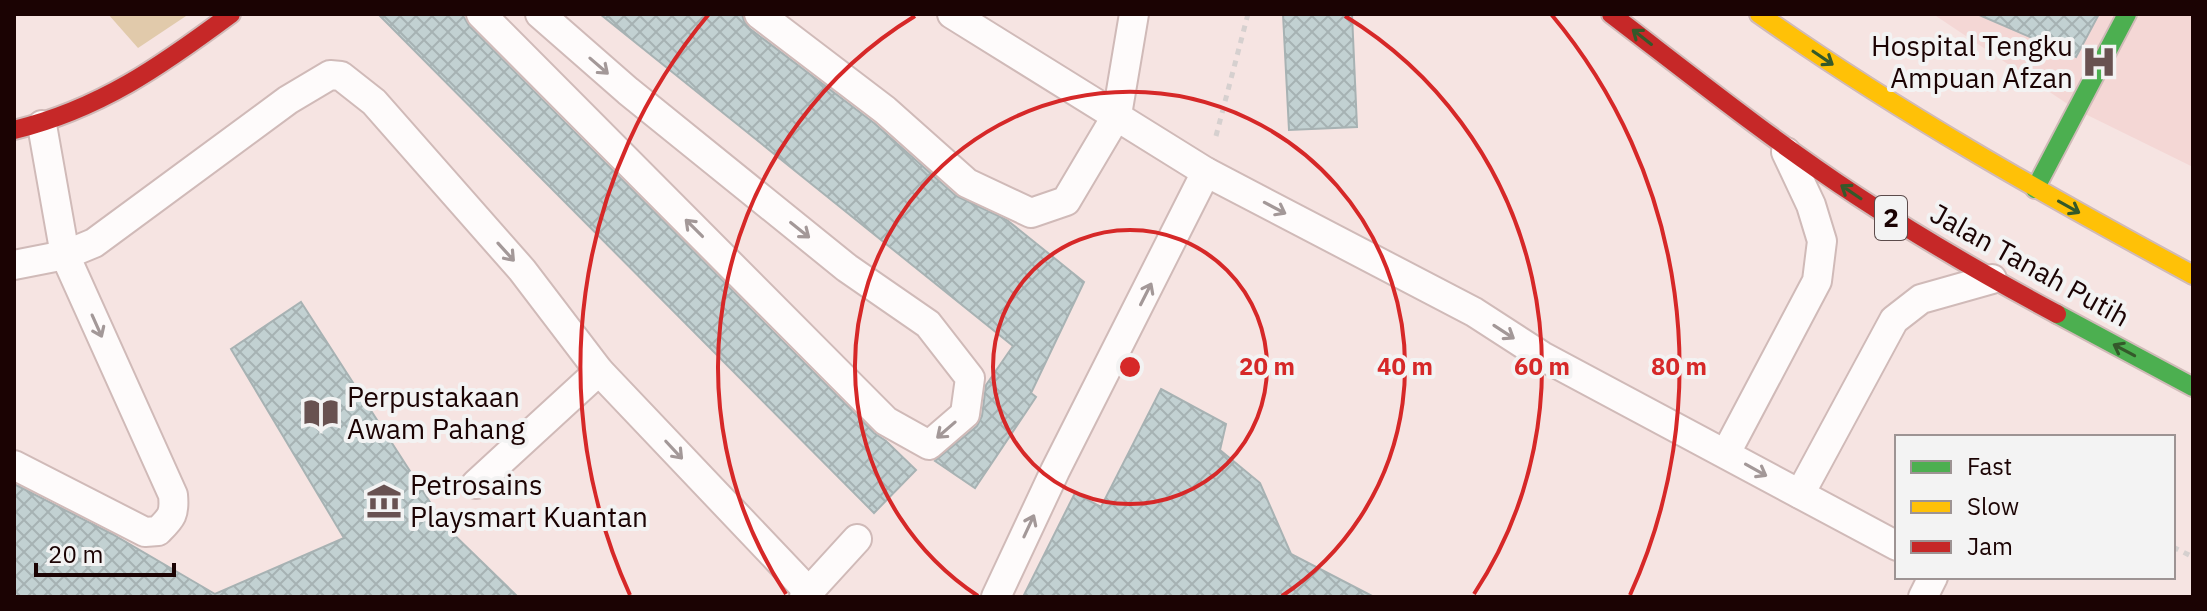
<svg xmlns="http://www.w3.org/2000/svg" width="2207" height="611" viewBox="0 0 2207 611" font-family="'IBM Plex Sans',sans-serif">
<defs>
<pattern id="building-cross-hatch" width="8" height="8" patternUnits="userSpaceOnUse" patternTransform="scale(2)"><rect width="8" height="8" fill="#c2d1d2"/><path d="M0 0l8 8M0 8l8-8" fill="none" stroke="#a6b2b3"/></pattern>
</defs>
<rect width="100%" height="100%" fill="#f6e4e2"/>
<polygon fill="#f4d7d5" points="1933,14 2193,14 2193,167 2075,109"/>
<polygon fill="#e1caab" points="108,14 189,14 138,48"/>
<g fill="url(#building-cross-hatch)" stroke="#a7b2b3" stroke-width="2">
<polygon points="378,14 462,14 469,26 874,433 886,441 916,470 874,513"/>
<polygon points="600,14 742,14 744,21 749,28 874,123 956,196 1007,220 1084,282 1031,393 1036,397 975,488 935,461 977,426 982,416 986,385 1013,346"/>
<polygon points="1283,14 1352,14 1357,127 1289,130"/>
<polygon points="1977,14 2099,14 2076,57"/>
<polygon points="301,302 446,527 518,597 14,597 14,484 112,534 215,594 344,538 231,349"/>
<polygon points="1161,389 1226,424 1220,450 1260,483 1291,554 1374,597 1023,597 1075,493 1101,507"/>
</g>
<g fill="none" stroke-linecap="round" stroke-linejoin="round">
<g stroke="#d0bab8" stroke-width="32">
<g id="lane">
<polyline points="481,14 886,421 929,445 965,414 970,378 928,324 847,268 628,91 540,14"/>
<polyline points="759,14 885,110 967,183 1031,213 1066,201 1117,115 1134,14"/>
<polyline points="952,14 1206,172 1474,312 1542,356 1897,546"/>
<polyline points="14,265 65,255 94,243 288,100 330,75 341,76 374,102 522,270 599,371 809,592"/>
<polyline points="1726,453 1817,281 1822,241 1811,205 1786,152"/>
<path d="M14 465 145 532 158 531C171 518 175 515 173 495L65 255 42 125"/>
<polyline points="476,484 599,371"/>
<polyline points="1800,494 1894,320 1921,299 1992,279"/>
<polyline points="804,597 857,539"/>
<polyline points="996,597 1055,471 1206,172"/>
<polyline points="1923,597 1933,577"/>
</g>
</g>
<g stroke="#d0bab8" stroke-width="22">
<g id="fast">
<polyline points="2035,189 2127,14"/>
<polyline points="2057,314 2193,387"/>
</g>
</g>
<g stroke="#d0bab8" stroke-width="22">
<path id="slow" d="M1759 14C1898 112 2044 194 2193 275"/>
</g>
<g stroke="#d0bab8" stroke-width="22">
<g id="jam">
<path d="M1611 14C1692 76 1772 140 1857 196 1921 238 1988 277 2057 314"/>
<path d="M14 130C100 109 161 66 231 14"/>
</g>
</g>
<g stroke="#d6d0cf" stroke-width="5" stroke-dasharray="6 6" stroke-linecap="butt">
<polyline points="1216,136 1248,14"/>
<polyline points="2173,547 2193,557"/>
</g>
<use href="#lane" stroke="#fefbfb" stroke-width="28"/>
<use href="#fast" stroke="#4caf50" stroke-width="18"/>
<use href="#slow" stroke="#ffc107" stroke-width="18"/>
<use href="#jam" stroke="#c62828" stroke-width="18"/>
</g>
<defs><path id="oneway-shaft" d="M-6 0H5M1.5-3L5.5 0L1.5 3" fill="none" stroke-width="1.6" stroke-linecap="round" stroke-linejoin="round" transform="scale(2)"/></defs>
<g stroke="#34592a">
<use href="#oneway-shaft" transform="translate(1642 37) rotate(-142)"/>
<use href="#oneway-shaft" transform="translate(1823 58) rotate(34)"/>
<use href="#oneway-shaft" transform="translate(1851 192) rotate(-146)"/>
<use href="#oneway-shaft" transform="translate(2069 207) rotate(29)"/>
<use href="#oneway-shaft" transform="translate(2124 350) rotate(-152)"/>
</g>
<g stroke="#a39898">
<use href="#oneway-shaft" transform="translate(599 66) rotate(41)"/>
<use href="#oneway-shaft" transform="translate(1275 208) rotate(28)"/>
<use href="#oneway-shaft" transform="translate(694 228) rotate(-135)"/>
<use href="#oneway-shaft" transform="translate(800 230) rotate(39)"/>
<use href="#oneway-shaft" transform="translate(506 252) rotate(48)"/>
<use href="#oneway-shaft" transform="translate(1146 294) rotate(-63)"/>
<use href="#oneway-shaft" transform="translate(97 326) rotate(66)"/>
<use href="#oneway-shaft" transform="translate(1504 332) rotate(33)"/>
<use href="#oneway-shaft" transform="translate(946 430) rotate(139)"/>
<use href="#oneway-shaft" transform="translate(674 450) rotate(47)"/>
<use href="#oneway-shaft" transform="translate(1756 470) rotate(29)"/>
<use href="#oneway-shaft" transform="translate(1029 526) rotate(-65)"/>
</g>
<g fill="none" stroke="#d62828" stroke-width="4">
<circle cx="1130" cy="367" r="137"/>
<path d="M978 596A275 275 0 1 1 1282 596"/>
<path d="M786 594A412 412 0 0 1 915 16M1345 16A412 412 0 0 1 1474 594"/>
<path d="M630 595A549 549 0 0 1 709 14M1551 14A549 549 0 0 1 1630 595"/>
</g>
<defs>
<g id="hospital-bare" transform="scale(2.76)"><path d="M-5-5h3v3.5h4V-5h3V5h-3V1.5h-4V5h-3Z" fill="#685251" stroke="#f3f3f3" stroke-width="2.5" paint-order="stroke"/></g>
<g id="library-bare" transform="scale(2.76)"><path d="M-6-4Q-3-5.5-.7-3.5V5Q-3 3-6 4ZM6-4Q3-5.5 .7-3.5V5Q3 3 6 4Z" fill="#685251" stroke="#f3f3f3" stroke-width="2.5" paint-order="stroke"/></g>
<g id="museum-bare" transform="scale(2.76)"><path d="M0-6L6-3V-2H-6V-3ZM-5-1h2V3h-2ZM-1-1h2V3h-2ZM3-1h2V3H3ZM-6 4H6V6H-6Z" fill="#685251" stroke="#f3f3f3" stroke-width="2.5" paint-order="stroke"/></g>
</defs>
<g fill-rule="evenodd">
<use href="#hospital-bare" x="2099" y="62"/>
<use href="#library-bare" x="321" y="413"/>
<use href="#museum-bare" x="384" y="501"/>
</g>
<g text-anchor="middle" stroke-width="8" stroke-linejoin="round" paint-order="stroke">
<rect fill="#f3f3f3" stroke="#5c4b4b" stroke-width="2" x="1875" y="196" width="32" height="44" rx="6"/>
<g font-size="26" font-weight="bold" fill="#1b0303">
<text x="1891" y="227">2</text>
</g>
<g font-size="28" fill="#1b0303" stroke="#f3f3f3" text-anchor="start">
<text x="2073" y="56" text-anchor="end">Hospital Tengku<tspan x="2073" dy="32">Ampuan Afzan</tspan></text>
<text x="347" y="407">Perpustakaan<tspan x="347" dy="32">Awam Pahang</tspan></text>
<text x="410" y="495">Petrosains<tspan x="410" dy="32">Playsmart Kuantan</tspan></text>
</g>
<g font-size="28" fill="#1b0303" stroke="#f3f3f3">
<text transform="translate(2030 265) rotate(29)" y="10">Jalan Tanah Putih</text>
</g>
</g>
<circle cx="1130" cy="367" r="12" fill="#d62828" stroke="#f3f3f3" stroke-width="4"/>
<g font-size="24" text-anchor="middle" font-weight="bold" fill="#d62828" stroke="#f3f3f3" stroke-width="8" stroke-linejoin="round" paint-order="stroke">
<text x="1267" y="375">20 m</text>
<text x="1405" y="375">40 m</text>
<text x="1542" y="375">60 m</text>
<text x="1679" y="375">80 m</text>
</g>
<rect width="2207" height="611" fill="none" stroke="#1b0303" stroke-width="32"/>
<rect x="1895" y="435" width="280" height="144" fill="#f3f3f3" stroke="#9d9393" stroke-width="2"/>
<rect x="1911" y="461" width="40" height="12" fill="#4caf50" stroke="#9d9393" stroke-width="2"/>
<text x="1967" y="475" font-size="24" fill="#1b0303">Fast</text>
<rect x="1911" y="501" width="40" height="12" fill="#ffc107" stroke="#9d9393" stroke-width="2"/>
<text x="1967" y="515" font-size="24" fill="#1b0303">Slow</text>
<rect x="1911" y="541" width="40" height="12" fill="#c62828" stroke="#9d9393" stroke-width="2"/>
<text x="1967" y="555" font-size="24" fill="#1b0303">Jam</text>
<path d="M36 563v12h138v-12" fill="none" stroke="#1b0303" stroke-width="4"/>
<text x="48" y="563" font-size="24" fill="#1b0303" stroke="#f3f3f3" stroke-width="6" paint-order="stroke">20 m</text>
</svg>
